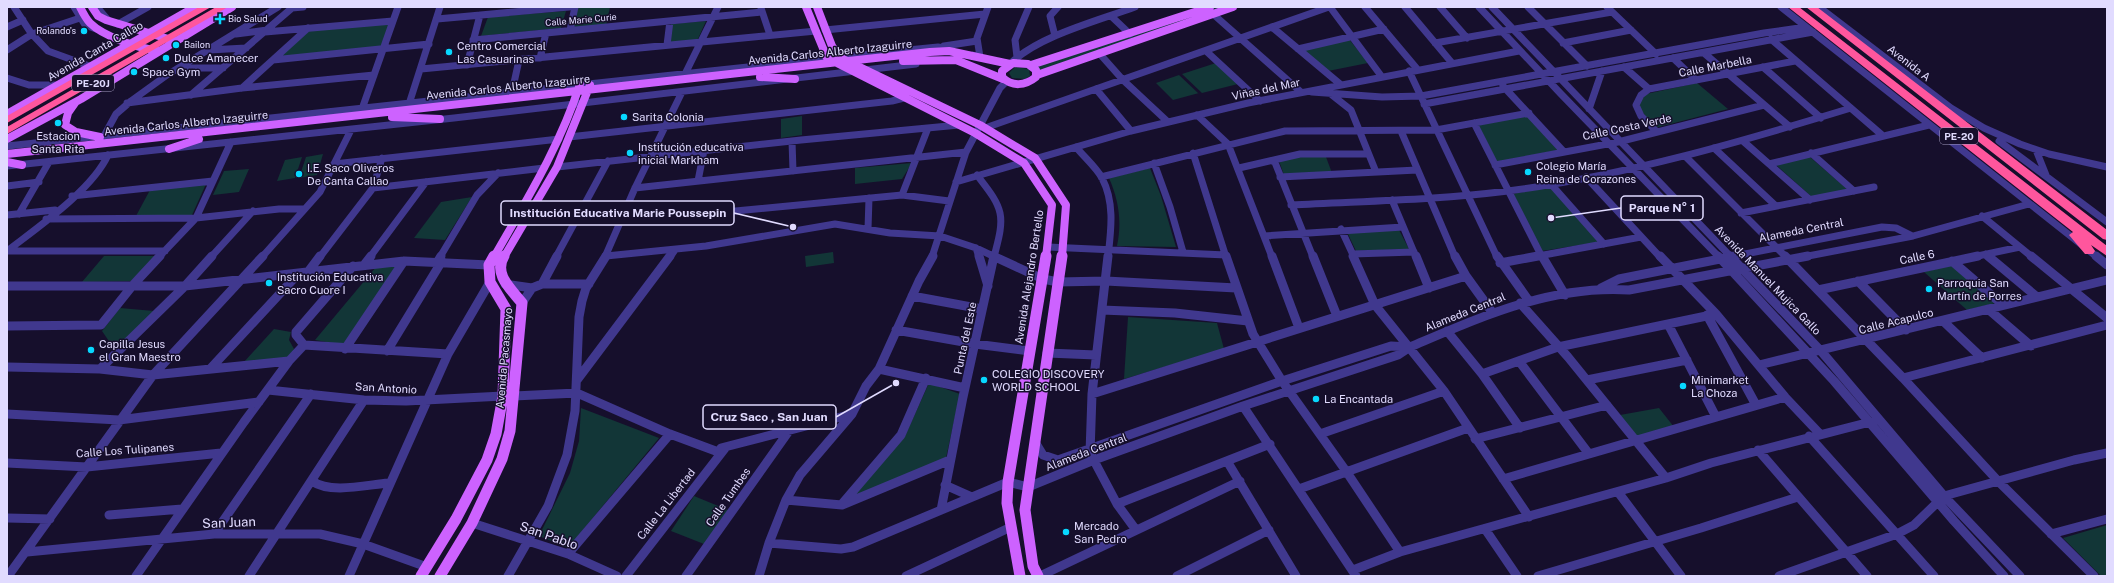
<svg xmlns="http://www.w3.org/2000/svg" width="2114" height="583" viewBox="0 0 2114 583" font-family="'Public Sans',sans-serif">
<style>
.green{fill:#123637}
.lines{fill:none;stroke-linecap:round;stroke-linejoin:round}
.minor-far1{stroke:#40388e;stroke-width:7}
.minor{stroke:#40388e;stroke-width:9}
.major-far1{stroke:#cd62ff;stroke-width:8}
.major{stroke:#cd62ff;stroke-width:11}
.highway{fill:#ff569d;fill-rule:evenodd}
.poi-dot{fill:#07d8ff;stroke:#160f2c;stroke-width:1.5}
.labels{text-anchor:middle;stroke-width:3;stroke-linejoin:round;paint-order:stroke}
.far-poi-label{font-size:9px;fill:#e1dbff;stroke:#160f2c;text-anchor:start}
.far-street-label{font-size:9px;fill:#e1dbff;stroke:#160f2c}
.shield{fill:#160f2c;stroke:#a49ec0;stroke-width:1}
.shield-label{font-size:10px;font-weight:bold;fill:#e1dbff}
.poi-label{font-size:11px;fill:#e1dbff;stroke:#160f2c;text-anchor:start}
.street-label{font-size:11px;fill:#e1dbff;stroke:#160f2c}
.near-street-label{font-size:13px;fill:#e1dbff;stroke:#160f2c}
.leader{fill:none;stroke:#e1dbff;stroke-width:1.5}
.callout-dot{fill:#e1dbff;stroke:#160f2c;stroke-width:1.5}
.callout{fill:#160f2c;stroke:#e1dbff;stroke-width:1.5}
.callout-label{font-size:12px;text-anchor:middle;font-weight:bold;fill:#e1dbff}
</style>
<rect width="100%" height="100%" fill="#160f2c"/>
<!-- green -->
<path class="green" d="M576,7H610L606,26L573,29Z
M1216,7H1227L1040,71L1036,66Z
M566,11L561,28L481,36L488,17Z
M706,21L697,41L668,43L671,24Z
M390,23L381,48L279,58L309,31Z
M1349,39L1368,63L1328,71L1303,50Z
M1216,63L1238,84L1202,93L1182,74Z
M1015,67L1029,69L1030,76L1025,79L1012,78L1009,73Z
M1179,75L1198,93H1199L1173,100L1156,83Z
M1697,83L1728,109L1655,128L1640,109L1639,102L1646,94Z
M802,116V135L781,138V119Z
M1527,116L1558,150L1497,162L1478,125Z
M323,154L317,175L299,178L306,157Z
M302,157L295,178L277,181L285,160Z
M1295,157H1326L1332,173L1284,175L1279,161Z
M1810,157L1847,189L1813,198L1776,165Z
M912,163L902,179L855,184V168Z
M1150,168L1161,196L1176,247L1117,246C1122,222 1119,201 1109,178Z
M249,169L239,192L213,195L224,171Z
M206,184L192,215L136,216L150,190Z
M1551,187L1599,242L1542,251L1512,194Z
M472,197L445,240L414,238L441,202Z
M1399,230L1409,249L1356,251L1347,232Z
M833,252L834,263L806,267L805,256Z
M104,256H157L131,281L82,282Z
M398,265L344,345L315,340L376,267Z
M1953,265L1996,303L1967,310L1924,272Z
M120,308L154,311L115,350L102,331Z
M1128,317L1217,323L1224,349L1124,379Z
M274,329L291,332L289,340L294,349L288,358L244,362Z
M929,383L960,394L946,458L842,505L905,436Z
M581,408L659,438L568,548L539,536L570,473L579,441Z
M1659,408L1674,427L1637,438L1620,415Z
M694,496L728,510L704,544L671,531Z
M2107,525V576H2101L2063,538Z"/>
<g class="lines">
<!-- minor-far1 -->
<path class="minor-far1" d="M14,7L31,33L48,51L92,67
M74,7L85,25L96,29
M97,7L108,20
M1330,7L1382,77
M1365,7L1418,70
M1405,7L1452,63
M1440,7L1467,38
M1479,7L1561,94L1719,257
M1492,7L1731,257
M1528,7L1587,66
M1607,7L1656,54
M1781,7L2097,257
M1819,7L1951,108L1984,128L2020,144L2049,154L2107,167
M761,8L770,35
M1213,14L1301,92
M1111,16L1130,34
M437,19L569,7
M118,24L148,7
M7,27L23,20
M1272,27L1340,84
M570,30L575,7
M825,30L985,14
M265,32L393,21
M236,34L267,30
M1055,36L1050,16L1058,7
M1771,39L1882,135
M473,40L762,12
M1435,43L1612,12
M1563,43L1631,30
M667,45L670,21
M944,46L977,41
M1298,49L1384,29
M7,50L32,34L80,18
M209,50L246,48
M1206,51L1260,101
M1099,53L1123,80L1168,122
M1704,53L1790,127
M973,55L980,57L977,38L988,7
M1017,57L1015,40L1029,7
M540,58L546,33
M1673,58L1696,80
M273,60L429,44
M1010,64C1038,36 1097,21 1135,7
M467,65L480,15
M1624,67L1649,89
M1763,67L1821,118
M180,68H223
M421,69L816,31
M1409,71L1497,257
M685,74L718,7
M7,78L29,85H59
M1503,86L1564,152
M242,88L308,28
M1096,89L1131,131
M512,92L519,60
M1312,92L1382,97L1421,96L1764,33L1806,27
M191,95L292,8L303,7
M1332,95L1351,110L1376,172
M127,103L242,88L374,75
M409,104L440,7
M1424,104L1813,32
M362,109L398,7
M1589,109L1602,71
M1197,115L1228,144L1272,257
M1474,123L1542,257
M985,128L1329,7
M1401,131L1455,257
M1657,132L1641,116L1636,105L1641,95L1649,89L1795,61
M104,136L116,114L131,101L167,75L278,7
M569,137L892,101L904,98
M792,141L793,171
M1743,141L1810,200
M1999,141L2107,222
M7,146L888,52L938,47L950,49
M1076,147C1084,157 1096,167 1102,178C1115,203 1111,230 1108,257
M1714,148L1776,206
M2036,150L2046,175
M1193,153L1226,257
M1811,153L1854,191
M1685,156L1786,257
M1274,160L1313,257
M1154,163L1170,207L1183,252
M334,164L559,139
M1769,164L1929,125
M1495,165L1618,142L1764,105
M7,166L454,118L916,64
M557,167L801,140L959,125
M1239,168L1300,154H1368
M977,175C985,186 997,199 1000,213C1003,227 997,244 994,257
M1101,177L1285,131L1436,130L1529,113
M1280,177L1417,170
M1586,177L1660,257
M698,181L704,150
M956,182L1131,131L1248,103L1519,51
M1550,183L1604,244
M7,186L39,182
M373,188L544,168
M635,188L966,152
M902,195L928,128
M72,196L213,181
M1392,200L1416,257
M1291,205C1363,201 1436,200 1508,191C1623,176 1740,142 1851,108
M1741,213L1874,187
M19,214L49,162
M7,215L55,210
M1982,216L2032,257
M46,219L196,218L279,209H304
M576,221L620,222L902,195L949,201
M868,229L869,198
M1341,229L1354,257
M1264,236L1403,227
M1048,247L1226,255
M976,248L979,257
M7,251H165
M7,251C38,227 92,190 108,155
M1353,254L1414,252
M1986,254L1990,257
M606,256L706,246L835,224L890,233L940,236L976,248L995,257
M159,257L196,218L231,142
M211,257L253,211
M262,257L320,192L351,130
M320,257L373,188L382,158
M370,257L426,182
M440,257L477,195L498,173
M556,257L608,161
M605,257L635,188L682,92
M670,257L675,250
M932,257L966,152L1000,88L1007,81
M1533,257L1641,237
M1730,257L1882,227L1896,228L1912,236
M1803,257L1913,236L2029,204
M1973,257L2020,247"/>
<!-- minor -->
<path class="minor" d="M979,256L988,286
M993,256L1043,279L1058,282L1106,281L1236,288
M1108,256L1092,394L1090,453L1117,504L1136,530
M1226,256L1253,334L1282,381L1346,471L1400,552
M1272,256L1299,328
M1313,256L1337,316
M1353,256L1375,305L1444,391L1529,517
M1416,256L1429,288
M1455,256L1466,276L1492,312
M1497,256L1529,301
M1542,256L1565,295
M1660,256L1716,314L1785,397L1820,434
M1718,256L1834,381L1954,521L2004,576
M1730,256L1821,351L1944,496L2020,576
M1785,256L1903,378L1998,481L2094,576
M1988,256L2037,297
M2031,256L2107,318
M2096,256L2107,265
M438,261L441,256
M1952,261L2003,305
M1500,263L1538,256
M364,265L371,256
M353,266L296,332V335L304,345L448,354
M308,272L320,256
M1858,281L1906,330
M505,284L532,288
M542,284L557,256
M7,286H185L404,261L489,265
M1601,288L1619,279L1735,256
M1818,290L1978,256
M912,296L982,309
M522,303L532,288L542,284H589
M1520,303L1568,357L1666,478
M1988,309L2031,346
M1102,310L1175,313L1248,321
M1707,315L1756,405
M1943,321L1982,358
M1668,324L1716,417
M7,326L101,325L133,285L160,256
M896,330L975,344L1030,351
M1447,331L1482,374L1520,428
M345,349L404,261
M387,351L442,261
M1047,353L1096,355
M1519,361L1589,454
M1759,365L2107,280
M7,367L100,369L153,375L289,361
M100,369L185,286L212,256
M210,369L299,273
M879,369L965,388
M1482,374L1558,347L1716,314
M1903,378L2107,325
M577,380L670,256
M1587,380L1687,360
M268,390L364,400L406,401L503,396
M1092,394L1466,276
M514,396L577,393L670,434L721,453
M1243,406L1356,576
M7,414L119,420L259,402
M1320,434L1444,391
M1809,436L1934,576
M1475,439L1607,405
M1035,442L1043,455L1058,460L1282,381L1391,346L1410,347
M721,448L852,414
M1758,450L1867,576
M1227,461L1296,576
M7,463L87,467L221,453
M1503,479L1785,397
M312,481C330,494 366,485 388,483
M945,485L972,497
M1299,489L1468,428
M1618,492L1681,576
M786,500L842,505L950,460
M842,504L901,435L926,378
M1117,504L1270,444
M941,510L963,397L994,256
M109,515L182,509
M7,518L50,519
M472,523L568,554L617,576
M1485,529L1517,576
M214,534L311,394
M2051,534L2107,519
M769,543L841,549L853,547L1008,482L1028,487L1094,460L1243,406L1398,355L1410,347C1481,317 1550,285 1629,290L1808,256
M27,552L214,534H320L363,544L427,567
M568,554L670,434
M1353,570L1400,552L1666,478L1711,463L1874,421
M8,576L153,375L263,256
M136,576L244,422L289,361L304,345
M249,576L364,400
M349,576L448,354L490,282
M508,576L548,506L567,455L575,411L579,317L582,301L586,288L606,256
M626,576L726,447
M686,576L789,431
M759,576L769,543L786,500L800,475L852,414L866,386L879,369L919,281L933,256
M906,576L1011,527
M1040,576L1240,481
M1177,576L1269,530
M1538,576L1701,528L1798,497
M1779,576L1897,534L1914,525L1944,496L2074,460L2107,453"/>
<!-- major-far1 -->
<path class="major-far1" d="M80,7C83,13 86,19 90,23C103,36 139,49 157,50
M92,7L98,16L106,20L175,41
M806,7L827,58L975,133L1024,163L1052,205L1046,257
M817,7L832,46L839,57L980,125L1035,158L1066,205L1062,257
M903,61L956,60L1003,79
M1013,63L1028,64L1036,70V77C1025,86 1012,87 1002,77V71Z
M1031,65L1210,7
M1037,75L1233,7
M760,77L795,79
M75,103L68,113L65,125L76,132L100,137
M7,114L195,7
M392,117L440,119
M7,139L81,99L232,7
M169,149L199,139
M7,154L930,52L949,51L1010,64
M7,162L22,165
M494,257C526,201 560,146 580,84
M504,257L557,167L590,85"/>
<!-- major -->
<path class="major" d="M421,576L456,519L487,460L496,434L503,396L506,309L490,282L489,265L494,256
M440,576L472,523L502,459L510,431L522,303C511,289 493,274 504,256
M1020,576L1007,503L1008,482L1046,256
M1038,576L1033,566L1025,510L1062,256"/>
<!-- highway -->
<path class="highway" d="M199,7H211L7,123V116Z
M216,7H228L7,134V127Z
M1788,7H1799L2107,246V256L2091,245L2095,251L2093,254H2085L2069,235L2073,232Z
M1806,7H1817L2107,230V240L2103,239Z"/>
</g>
<!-- markers -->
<g class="poi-dot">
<path d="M218 13h4v4h4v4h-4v4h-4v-4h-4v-4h4z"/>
<circle cx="84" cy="31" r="4"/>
<circle cx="176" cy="45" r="4"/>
<circle cx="449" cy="52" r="4"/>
<circle cx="166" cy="58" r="4"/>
<circle cx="134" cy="72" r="4"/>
<circle cx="624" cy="117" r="4"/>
<circle cx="58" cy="123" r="4"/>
<circle cx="630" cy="153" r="4"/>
<circle cx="1528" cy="172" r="4"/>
<circle cx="299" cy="174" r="4"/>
<circle cx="269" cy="283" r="4"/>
<circle cx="1929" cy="289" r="4"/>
<circle cx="91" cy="350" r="4"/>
<circle cx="984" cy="380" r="4"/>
<circle cx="1683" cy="386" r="4"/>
<circle cx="1316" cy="399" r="4"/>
<circle cx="1066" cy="532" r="4"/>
</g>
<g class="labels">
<!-- far-poi labels -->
<g class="far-poi-label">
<text x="228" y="22">Bio Salud</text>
<text x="76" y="34" text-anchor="end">Rolando's</text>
<text x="184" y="48">Bailon</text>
</g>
<!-- far-street labels -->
<g class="far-street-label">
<text transform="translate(581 20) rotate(-5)" y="3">Calle Marie Curie</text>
</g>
<!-- shield labels -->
<g class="shield">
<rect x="72" y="75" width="42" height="16" rx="3"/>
<rect x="1940" y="128" width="38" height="16" rx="3"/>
</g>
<g class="shield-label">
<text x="93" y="87">PE-20J</text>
<text x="1959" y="140">PE-20</text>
</g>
<!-- poi labels -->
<g class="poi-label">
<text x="457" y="50">Centro Comercial<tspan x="457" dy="13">Las Casuarinas</tspan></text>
<text x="174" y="62">Dulce Amanecer</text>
<text x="142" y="76">Space Gym</text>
<text x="632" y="121">Sarita Colonia</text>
<text x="58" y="140" text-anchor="middle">Estacion<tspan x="58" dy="13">Santa Rita</tspan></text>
<text x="638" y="151">Institución educativa<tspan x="638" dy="13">inicial Markham</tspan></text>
<text x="1536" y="170">Colegio María<tspan x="1536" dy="13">Reina de Corazones</tspan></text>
<text x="307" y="172">I.E. Saco Oliveros<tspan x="307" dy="13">De Canta Callao</tspan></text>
<text x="277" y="281">Institución Educativa<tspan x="277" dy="13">Sacro Cuore I</tspan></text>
<text x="1937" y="287">Parroquia San<tspan x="1937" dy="13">Martín de Porres</tspan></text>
<text x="99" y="348">Capilla Jesus<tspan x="99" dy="13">el Gran Maestro</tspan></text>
<text x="992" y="378">COLEGIO DISCOVERY<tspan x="992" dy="13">WORLD SCHOOL</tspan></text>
<text x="1691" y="384">Minimarket<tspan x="1691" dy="13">La Choza</tspan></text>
<text x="1324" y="403">La Encantada</text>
<text x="1074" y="530">Mercado<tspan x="1074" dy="13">San Pedro</tspan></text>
</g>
<!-- street labels -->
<g class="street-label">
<text transform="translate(95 51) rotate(-30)" y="4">Avenida Canta Callao</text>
<text transform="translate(830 52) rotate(-6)" y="4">Avenida Carlos Alberto Izaguirre</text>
<text transform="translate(1909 63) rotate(38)" y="4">Avenida A</text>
<text transform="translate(1715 66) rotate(-11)" y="4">Calle Marbella</text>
<text transform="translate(508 87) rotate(-6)" y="4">Avenida Carlos Alberto Izaguirre</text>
<text transform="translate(1266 89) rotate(-12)" y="4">Viñas del Mar</text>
<text transform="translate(186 123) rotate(-6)" y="4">Avenida Carlos Alberto Izaguirre</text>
<text transform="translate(1627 127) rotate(-12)" y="4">Calle Costa Verde</text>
<text transform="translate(1801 230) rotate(-11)" y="4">Alameda Central</text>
<text transform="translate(1917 257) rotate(-12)" y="4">Calle 6</text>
<text transform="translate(1029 277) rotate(-81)" y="4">Avenida Alejandro Bertello</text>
<text transform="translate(1768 280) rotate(46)" y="4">Avenida Manuel Mujica Gallo</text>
<text transform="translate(1465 312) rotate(-22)" y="4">Alameda Central</text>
<text transform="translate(1896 321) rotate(-14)" y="4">Calle Acapulco</text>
<text transform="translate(965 338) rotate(-78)" y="4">Punta del Este</text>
<text transform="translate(504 358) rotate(-85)" y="4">Avenida Pacasmayo</text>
<text transform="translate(386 388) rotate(3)" y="4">San Antonio</text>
<text transform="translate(125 450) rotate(-4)" y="4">Calle Los Tulipanes</text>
<text transform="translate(1086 452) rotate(-21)" y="4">Alameda Central</text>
<text transform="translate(728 497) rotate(-55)" y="4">Calle Tumbes</text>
<text transform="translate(666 504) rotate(-52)" y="4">Calle La Libertad</text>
</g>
<!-- near-street labels -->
<g class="near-street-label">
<text transform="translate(229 522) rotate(-2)" y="5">San Juan</text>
<text transform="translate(549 535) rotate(19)" y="5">San Pablo</text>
</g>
</g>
<!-- callouts -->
<path class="leader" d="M1551 218L1621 208M793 227L734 213M896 383L836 417"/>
<g class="callout-dot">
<circle cx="1551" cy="218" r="4"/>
<circle cx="793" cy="227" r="4"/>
<circle cx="896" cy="383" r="4"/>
</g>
<g class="callout">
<rect x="1621" y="196" width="82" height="24" rx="4"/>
<rect x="501" y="201" width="233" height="24" rx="4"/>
<rect x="703" y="405" width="133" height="24" rx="4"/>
</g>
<g class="callout-label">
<text x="1662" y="212">Parque N° 1</text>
<text x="618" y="217">Institución Educativa Marie Poussepin</text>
<text x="769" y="421">Cruz Saco , San Juan</text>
</g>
<!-- border -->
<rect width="2114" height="583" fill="none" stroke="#e1dbff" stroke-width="16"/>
</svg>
